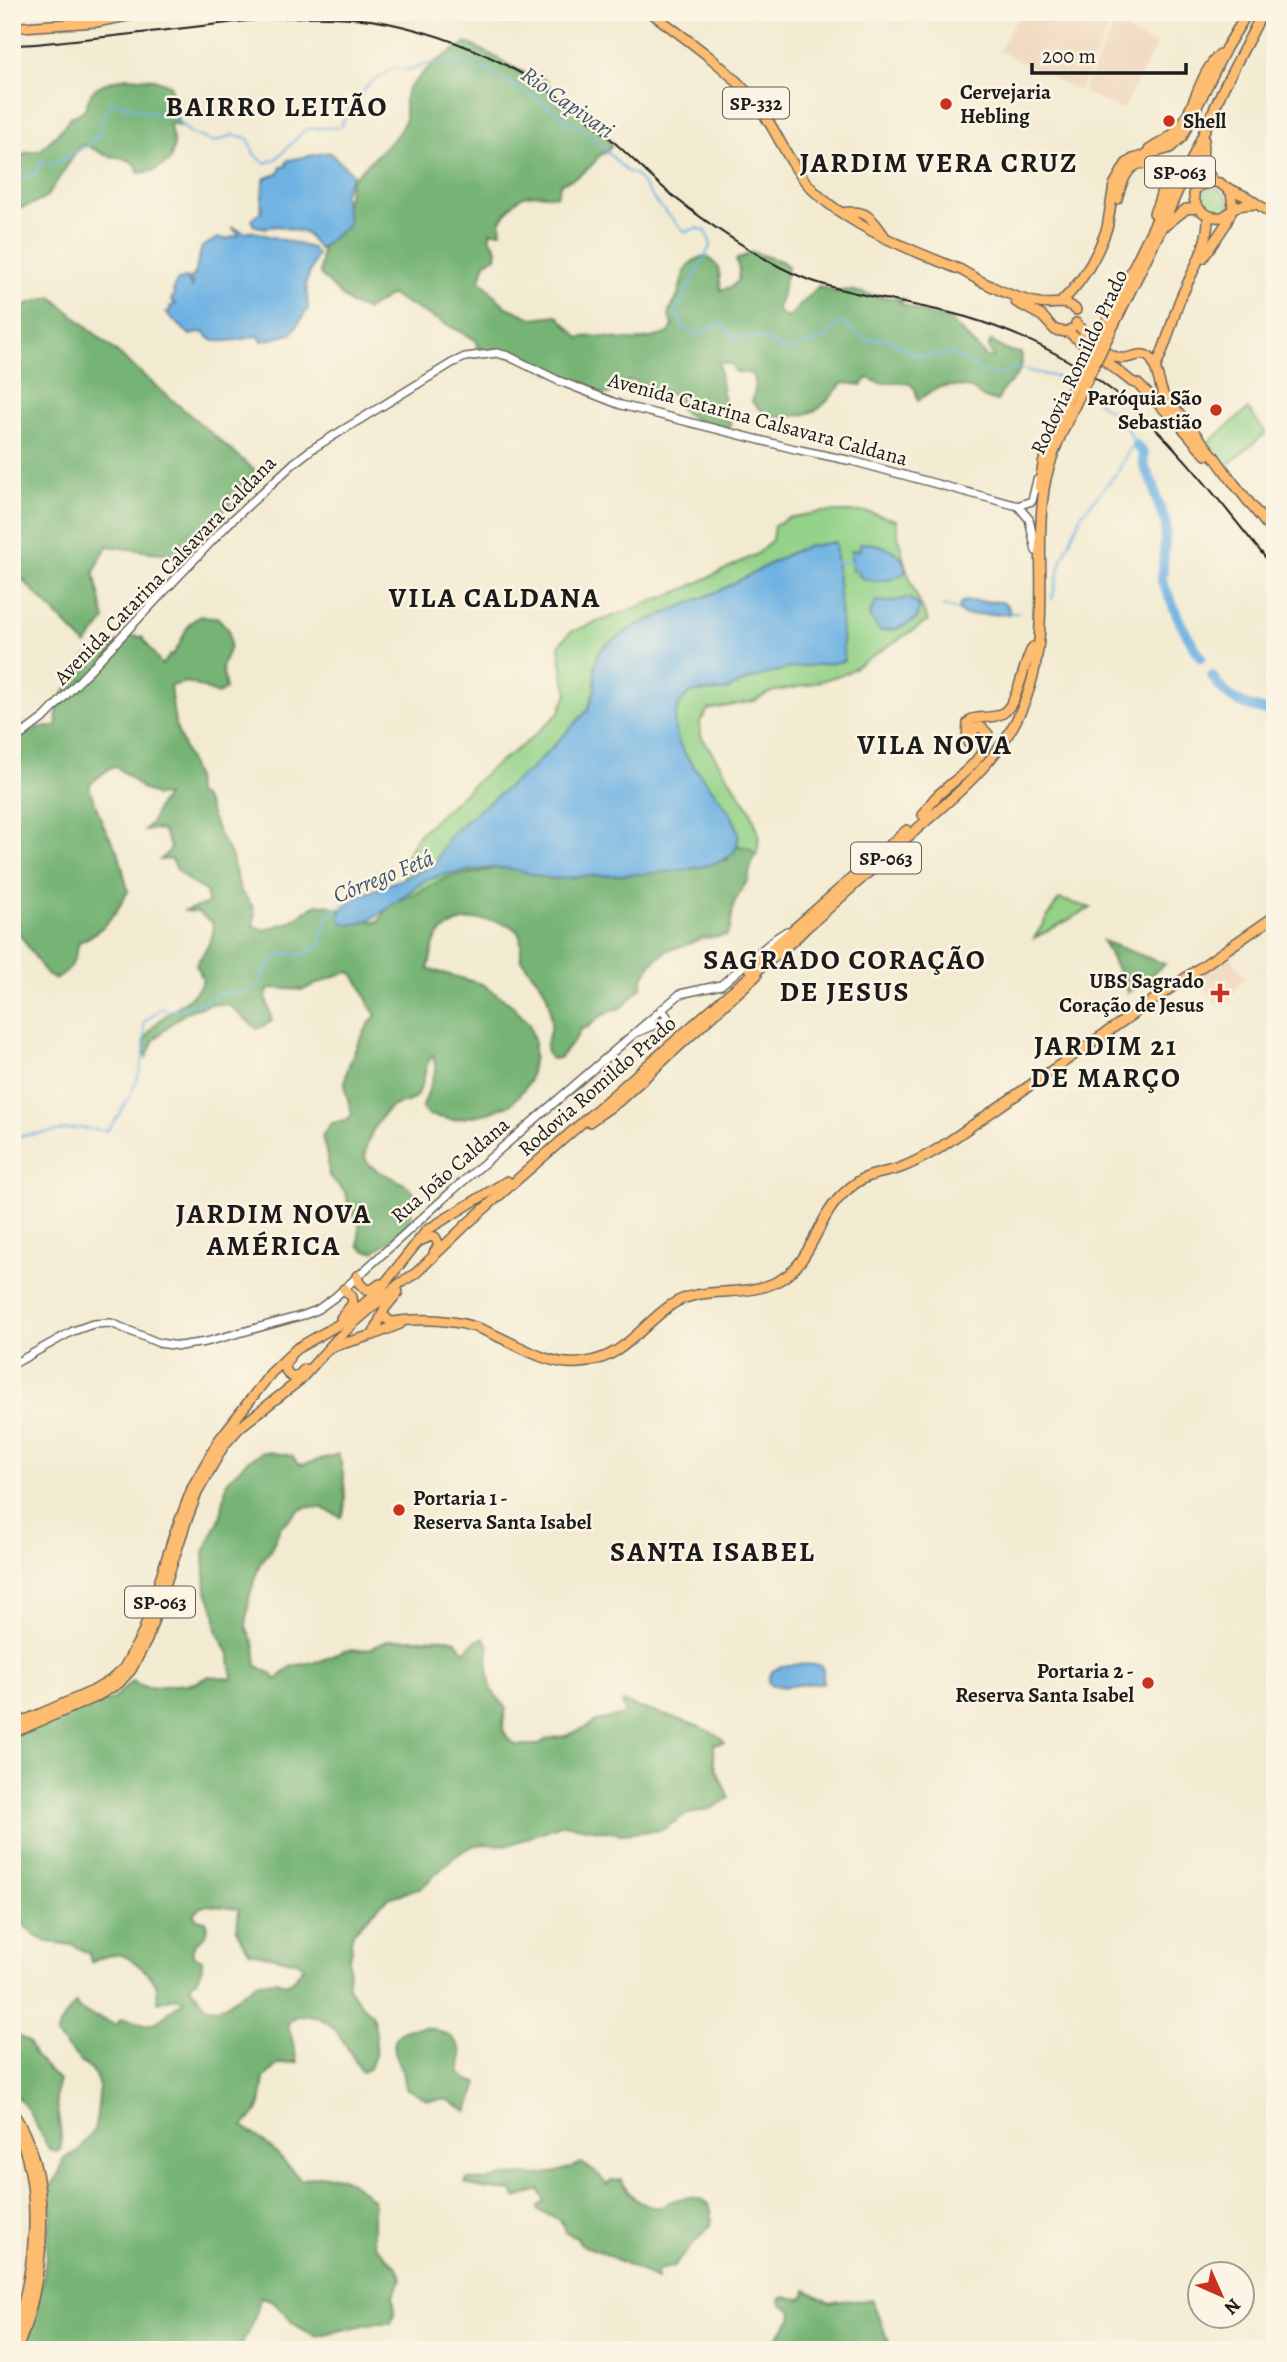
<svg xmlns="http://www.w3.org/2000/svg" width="1287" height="2362" viewBox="0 0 1287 2362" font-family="Alegreya,serif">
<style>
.built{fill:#efd6bb}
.green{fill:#93d288;stroke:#587752;stroke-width:2}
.forest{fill:#76b474;stroke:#496848;stroke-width:2;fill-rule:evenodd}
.water{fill:#6eb2e3;stroke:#456780;stroke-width:2}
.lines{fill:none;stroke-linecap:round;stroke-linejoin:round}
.stream{stroke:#6eb2e3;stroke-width:2}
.river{stroke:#6eb2e3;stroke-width:10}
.minor-casing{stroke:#67645b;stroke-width:10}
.major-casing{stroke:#67645b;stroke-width:12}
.minor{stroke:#fff;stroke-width:7}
.major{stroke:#fdbc70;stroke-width:9}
.rail{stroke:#1c1c1c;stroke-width:2}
.major-bridge-casing{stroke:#67645b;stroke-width:12;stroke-linecap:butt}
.major-bridge{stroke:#fdbc70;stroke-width:9}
.poi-dot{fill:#c8321e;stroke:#fcf5e5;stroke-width:2.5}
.labels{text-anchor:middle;stroke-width:5;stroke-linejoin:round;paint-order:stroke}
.shield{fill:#fcf5e5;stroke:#5f5d58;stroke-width:2}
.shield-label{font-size:19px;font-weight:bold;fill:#1c1c1c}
.poi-label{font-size:21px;font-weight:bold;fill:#1c1c1c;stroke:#fcf5e5;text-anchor:start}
.street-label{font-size:21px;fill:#1c1c1c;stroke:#fcf5e5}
.water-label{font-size:23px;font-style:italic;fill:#3d586c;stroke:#fcf5e5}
.district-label{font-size:28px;font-weight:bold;letter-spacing:2px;fill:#1c1c1c;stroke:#fcf5e5}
</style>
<rect width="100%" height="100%" fill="#fcf5e5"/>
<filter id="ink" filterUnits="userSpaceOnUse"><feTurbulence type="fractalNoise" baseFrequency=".0143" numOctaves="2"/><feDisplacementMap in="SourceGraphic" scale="14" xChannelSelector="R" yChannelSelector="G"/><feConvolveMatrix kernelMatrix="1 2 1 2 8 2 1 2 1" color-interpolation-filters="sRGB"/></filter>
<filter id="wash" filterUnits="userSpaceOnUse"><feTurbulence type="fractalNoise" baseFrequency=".00686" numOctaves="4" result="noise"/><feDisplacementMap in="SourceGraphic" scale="28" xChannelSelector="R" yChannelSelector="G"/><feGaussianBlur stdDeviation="1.57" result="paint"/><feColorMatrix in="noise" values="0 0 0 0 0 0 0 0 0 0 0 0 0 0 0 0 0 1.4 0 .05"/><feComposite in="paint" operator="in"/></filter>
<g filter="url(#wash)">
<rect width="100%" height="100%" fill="#f3ebd1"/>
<!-- built -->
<path class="built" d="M1019,12H1089L1111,23L1079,91L999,51Z
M1114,25L1156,45L1123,110L1082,92Z
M1221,958H1231L1245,977L1241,980L1227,1005L1217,1007L1195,977Z"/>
<!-- green -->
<path class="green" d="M1207,186L1218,189L1227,196L1229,207L1224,213H1210L1198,205V193Z
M1248,409L1266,433L1225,467L1208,443Z
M821,512H868L896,520C900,556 912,589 928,621L846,673L808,685L771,692L754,701L708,710L700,722L701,736L751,811L759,834L757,854L737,875L413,901L401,867L417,836L489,770L528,741L559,713L568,692L563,676L559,645L570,632L685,589L757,554L772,540L774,526L788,518Z
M1059,899L1091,908L1034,938Z"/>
<!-- forest -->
<path class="forest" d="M466,43C485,50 502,61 520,71C529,75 538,74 545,80C550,85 555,96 556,104L572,106L598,125L605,131L612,145L607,152C597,155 598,159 591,166C583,174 571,180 561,183L557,196C523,192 520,192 500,222L501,232H490V238L497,249L496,257L485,262L480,280L505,306L532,318L557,315L579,338C598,333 616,341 636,340C647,339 659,337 669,333L673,326C663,307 673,311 678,295C684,276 681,263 705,256C723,266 718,272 721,290L731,287L738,281L739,270L736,260L752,252L781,261L788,266L781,298L777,308L781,315L788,318L819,286L836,292L849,290L881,297L904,299L899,302L920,312L938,316L952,322L987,357H994L988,348L991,341L1006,350L1021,353C1025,367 1016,378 1006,386C1002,390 1000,397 997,401C986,401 980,395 972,389C967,386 943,385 937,388C931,390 923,397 918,401L915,389L909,383H879L868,378L862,385L843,383C835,390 829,402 819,408C807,417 784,417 769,417L752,402C754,395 760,376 748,373C744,372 740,373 735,372L732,365L722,362L719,364L724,404L730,419V427C710,435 698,420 680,410L678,397L634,381H627L609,394H603L580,382L551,373L525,358L493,354L477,347L476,340L391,295L367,310L350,304L320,274L322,248L318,241L345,210L351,180L396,136L405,121V96L408,89L432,64Z
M127,77L154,79L170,85L179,126L172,123L170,125L174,146L170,161L153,171L138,173L137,166L129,160L105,155L86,145H81L47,196L40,201L12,211V174L18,160L25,153L41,150L68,122L70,117C94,110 83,99 95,89C103,82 117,80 127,77Z
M52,297L259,474L181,556L107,546L94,572L105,620L86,645L12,569V308Z
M201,616L209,618L217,617L229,630L230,647L222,667L226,689L218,694L188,682L170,686L175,724L195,776L196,793L203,798L207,804L219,835L231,855L240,890L253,907L255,916L253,925L263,930L290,922L317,904C343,905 357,921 378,922C393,897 400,901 422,891C431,887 439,880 447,878C465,872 485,875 500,864H691L728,860L732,848L739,846L752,849L754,854L748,879L734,903L730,929L726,936L702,938L684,946L668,950L652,963L643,978L642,986L624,1006L601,1016L588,1027L581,1029L575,1040L559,1058L551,1059C541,1047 550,1038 551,1025C551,1018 550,1010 549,1003C546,985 534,977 524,963C518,955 523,946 520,937C514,918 472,917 457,923C430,935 435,944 428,969L482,984L513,1006L529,1024L534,1040V1056L529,1082L524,1089L513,1102L506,1106L488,1113L453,1120L428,1115L422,1109L436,1069L433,1055C422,1067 426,1083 417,1095C409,1104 403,1102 393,1106C381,1112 359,1149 367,1162C376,1175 403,1177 416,1195L411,1211L412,1220L387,1243L373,1252L366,1251L359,1246V1222L349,1209L346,1193L329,1176L328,1160L322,1136L331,1123L346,1121L352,1115C351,1105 346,1097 345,1087C344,1067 363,1031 376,1015C363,999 365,986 351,972L340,974L303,990L274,988L268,990L266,997L272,1021L257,1029L229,1005L211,1004L191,1010L174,1021L154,1040L146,1058C134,1018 195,1008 203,979L196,965C203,953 217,936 213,923L197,912L183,911L208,904L206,891C192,885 176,873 172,859L160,860L171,849L164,832L156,829L144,830L152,822L158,806L167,795L156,796L143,789L116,766L110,768L90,784V790L104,827L119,854L128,891C117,913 103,932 79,942C75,958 72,973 55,979L47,975L12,923V820L14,817L12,812V716L25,728L36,731L37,727H57C53,690 77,685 87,656L98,655L129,636L142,637L162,665L170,655L171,656C185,644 181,624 201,616Z
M1103,941L1165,964L1128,992Z
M262,1452H269L292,1456L297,1463L302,1465L338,1454C343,1466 349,1509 341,1517L322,1508L307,1507L299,1510L281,1526L270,1551L259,1565L249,1598L246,1627L255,1646L257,1666L272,1674L276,1680L292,1666L320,1661L344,1651L369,1649L390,1640L448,1638L456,1641L465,1652L475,1641L484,1638L489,1644L487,1660L491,1690L506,1707C503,1727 498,1731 516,1745H538L547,1739L565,1736L590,1725L596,1721L623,1715L625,1712L622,1704L623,1702C647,1712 714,1725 725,1743L714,1744V1763L729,1798L712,1808L685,1815L662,1830L622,1834L563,1824L509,1845L482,1844L473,1846L456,1855L421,1888L388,1898L353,1932L351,1941L352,1951L349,1958L348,1987L353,1995L372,2015L376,2033L375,2055L370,2068L362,2072C347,2051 337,2016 306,2015C297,2015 292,2018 287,2025L291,2034L297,2062L278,2064L264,2078L260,2105L257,2112L243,2126L271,2148L301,2180C333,2169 351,2178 373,2201V2238L375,2246L396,2266L402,2278L393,2296C395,2307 396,2313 391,2323H373L316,2336L300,2328L271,2300L260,2297C255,2317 251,2335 236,2350H25L43,2280L52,2207C43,2185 52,2192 58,2175C61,2170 61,2164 64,2158L80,2150C83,2142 88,2138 93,2131C96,2128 100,2092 99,2087C99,2086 96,2078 96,2076L56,2036C59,2024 68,2012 76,2003L79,2010L116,2025L121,2019C130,2019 137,2023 145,2024C160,2026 173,2006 185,2000C171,1994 170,2000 158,2002C157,1997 158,1990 156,1985C155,1979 150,1976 146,1972C126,1952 116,1950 91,1962L89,1954L73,1945L48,1942L38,1937L14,1917L12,1734L81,1705L99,1704L113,1699L132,1681L145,1687H154L195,1683L209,1676L232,1679L230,1656L217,1631L215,1612L206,1589L204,1552L221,1516L227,1481L247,1461ZM207,1905L239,1909L237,1930L249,1952L298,1962L303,1968L292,1981L285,1984L277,1981L258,1982L226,2005L217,2008L207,2007L190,1987V1984C200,1980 203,1970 202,1960L193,1955C191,1933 210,1947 206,1921L197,1919L194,1915L199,1908Z
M424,2027C438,2029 462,2038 461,2056C461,2062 460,2067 460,2073L468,2080L478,2083L468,2111L448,2100H427L406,2088C405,2083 404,2077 403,2071C401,2066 397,2062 396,2056C389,2033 405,2028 424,2027Z
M12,2032L28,2042L35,2056L59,2081C50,2103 65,2127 60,2150L57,2152L49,2149L27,2108L12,2091Z
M582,2163L599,2175L607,2185L611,2181L621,2180C626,2192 644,2210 660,2207C664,2207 666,2203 670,2202C689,2194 717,2195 711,2224L673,2267L657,2270V2279L599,2251L580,2245L577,2237L566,2233C561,2213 552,2220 538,2210V2207L545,2201L540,2190L516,2198L511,2190C503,2191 472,2188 465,2183L467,2179L485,2181L504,2176L535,2175L558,2172Z
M806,2290L831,2303C845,2298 856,2303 872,2300L892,2350H766L793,2318L791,2310L781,2304L780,2299L785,2297L801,2299L805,2296Z"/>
<!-- water -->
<path class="water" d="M329,152L353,174L343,194L349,224L319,249L306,233L278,226L263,228L253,225L252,219L261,212L263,183L265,178L278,174L281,167L287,166L286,163L289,160Z
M232,227L246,233L251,231L312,248L317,255L306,282L308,309L291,334L262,341L258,335C250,338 220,344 212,340C209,339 206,334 204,332L190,335L166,313L170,311V306L176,305L171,300L174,295L173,289L178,280L187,278L192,288L193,286L190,278L194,276L202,247L218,238L227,239L239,235Z
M835,542L844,661C825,665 805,665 786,669C773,673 758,676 745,681C739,684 733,688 726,690C711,694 692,686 682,701C645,753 759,807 735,850C722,875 615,875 587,876C577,876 565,879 555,879C538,878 521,869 503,868C485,868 441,873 425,881C399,896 380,923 348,925L340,920V912L359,896L429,868L435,863L449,837L465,821L531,769L588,710L595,689V665L598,653L606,645L635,626L723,589L790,553L805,547Z
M864,543C883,544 905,551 906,572C895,581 871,584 859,576V571H852L851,551L860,550V544Z
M909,598L920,606L916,620L896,629L880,631L869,616L876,601L888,602Z
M968,601L1002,602L1008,606L1010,614L964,615L959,611V607L962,602Z
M820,1665L823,1669V1683C806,1682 788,1689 772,1686L768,1682C769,1660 804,1665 820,1665Z"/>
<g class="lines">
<!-- stream -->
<path class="stream" d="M12,191L23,177L35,175L43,160L52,165L89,145L98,136L110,101L155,114H170L190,133L214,142L233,135L248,138L254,154L265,163L276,159L306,129L340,127L350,109L369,84L393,68L410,70L426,64L454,61L486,70L539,100L597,141L626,171L636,175L655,201L685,232L697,228L706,231L711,245L676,311L683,328L695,335L722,323L734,338L757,336L787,351L824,339L841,322L868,340L885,338L918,356L954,354L985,373L1003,376L1013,367L1073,381
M835,563L851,561
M1052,599L1062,560L1081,515L1119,470L1128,451L1136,445L1121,418L1099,403L1087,388
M943,606L958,610
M1009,613H1019
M12,1137L80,1128L107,1131C125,1108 141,1080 144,1050C145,1041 144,1031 144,1022L161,1009L172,1010L203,1003L218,993L250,992L260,983L267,966L286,952L299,956L321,945C324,921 326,912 350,902"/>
<!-- river -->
<path class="river" d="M1136,445L1143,453L1144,466L1154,486L1156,498L1166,523L1162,581L1181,624L1201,658
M1212,676C1229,702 1246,707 1275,713"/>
</g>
</g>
<g filter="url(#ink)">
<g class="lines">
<!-- minor casing -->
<g class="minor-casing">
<path id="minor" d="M1017,506L1032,501L1037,480
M12,742L46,716L227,525L294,463L312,449L452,363L465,357L497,353L508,356L557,380L621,405L795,449L852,461L1018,506L1029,519L1036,551
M638,1032L666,1020L667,1016L661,1009
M12,1365L73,1331L93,1324L111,1323L159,1343L179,1346L206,1342L304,1315L317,1310L335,1297L452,1191L680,994L721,985L776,938L787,931"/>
</g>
<!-- major casing -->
<g class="major-casing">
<path id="major" d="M650,12C686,39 728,67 756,103C778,131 789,167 815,192C853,228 913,251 961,270C982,283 1015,299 1039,303C1053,306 1065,298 1076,310
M12,25L22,27L96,22L148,12
M1204,140C1200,157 1204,167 1213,181
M1149,150C1159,143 1172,138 1180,127C1196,105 1199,74 1220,54
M1228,188L1247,197L1275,216
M1117,199C1121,184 1131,153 1152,167C1157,170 1161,175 1162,180C1164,191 1158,204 1154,213
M1233,208L1231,192L1220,183L1208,181L1195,189C1190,205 1205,219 1221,217C1229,216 1229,211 1234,208C1240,204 1250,205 1257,204
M842,213C866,209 871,217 885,237
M1166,225L1186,209L1199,208
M1107,228L1114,185L1126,164L1133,159L1170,148L1182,137L1226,48L1248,12
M1203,258L1226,224L1231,212
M1016,302L1042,316L1055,330L1066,332L1071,329
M1060,303C1083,282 1098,255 1108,225
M1076,323C1084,333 1107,357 1120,358C1131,360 1142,349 1151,359C1157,366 1159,386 1164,396L1214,456L1232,481L1275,535
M1067,331L1132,382L1138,384L1181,426L1206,455
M1102,331L1177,178
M1108,337L1160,231L1223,89L1263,12
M1155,368C1166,347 1171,324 1179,302C1191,273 1209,247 1208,215
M1039,487L1045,454L1067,400
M967,738L968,723L972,719C981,717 991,718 999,715C1019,708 1022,664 1033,647
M923,815C927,809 931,802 936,797C954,779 986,762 988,734L981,727L975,728L968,743
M749,968L907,830
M589,1122L619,1101L757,975
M420,1241L431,1236L435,1237L439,1245L434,1253
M357,1276L359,1283L366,1290L373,1289L380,1284
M382,1315L391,1322C398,1322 404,1320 412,1320C431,1319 456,1321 475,1327C507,1337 545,1367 579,1363C624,1359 638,1328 671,1305C703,1284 745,1299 778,1281C813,1263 816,1218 844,1193C866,1172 875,1176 900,1168C914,1163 926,1156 938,1149L1275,916
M341,1318L353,1303L352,1297L344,1289
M373,1335L400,1324
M331,1347L373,1335L385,1308L398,1292
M289,1358L284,1366L288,1374L293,1377L299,1375L305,1369
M12,1726L93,1691L110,1681L124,1668L143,1633L173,1538L193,1486L219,1440L271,1373L296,1349L341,1323L378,1292L427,1230L507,1181
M12,1733L94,1698L119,1683L131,1670L147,1640L186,1522L197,1493L224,1445L240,1427L300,1380L337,1339L355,1322L399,1284L416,1273L468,1223L733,990C758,969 784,951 806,928C841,898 875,866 909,836C973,780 1027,739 1038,649C1045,596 1036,542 1044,489C1049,459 1062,432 1075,405
M12,2111C56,2176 45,2279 17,2350
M12,2340C35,2274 45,2194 17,2129"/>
</g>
<!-- minor -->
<use href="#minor" class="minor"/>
<!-- major -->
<use href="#major" class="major"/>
<!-- rail -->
<path class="rail" d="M12,45C36,45 60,41 84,39C135,34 185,28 236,22C287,17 337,13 388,23C459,38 526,70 583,115C609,136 633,160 658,183C687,209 719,231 752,251C768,261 786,271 804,278C855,297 912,302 966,317C1023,334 1079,362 1125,401C1182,448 1227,512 1275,569"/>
<!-- major-bridge casing -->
<g class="major-bridge-casing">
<path id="major-bridge" d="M1067,400L1102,331
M1075,405L1108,337"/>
</g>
<!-- major-bridge -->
<use href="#major-bridge" class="major-bridge"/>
</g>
</g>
<!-- markers -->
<g class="poi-dot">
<circle cx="946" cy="104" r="7"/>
<circle cx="1169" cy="121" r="7"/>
<circle cx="1216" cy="410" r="7"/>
<path d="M1216.5 982.5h7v7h7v7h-7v7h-7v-7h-7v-7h7z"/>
<circle cx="399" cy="1510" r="7"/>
<circle cx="1148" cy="1683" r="7"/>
</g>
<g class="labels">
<!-- shield labels -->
<g class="shield">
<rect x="723" y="87.5" width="66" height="31" rx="5"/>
<rect x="1145" y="156.5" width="70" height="31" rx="5"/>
<rect x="851" y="842.5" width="70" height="31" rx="5"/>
<rect x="125" y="1586.5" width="70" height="31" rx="5"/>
</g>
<g class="shield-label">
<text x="756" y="110">SP-332</text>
<text x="1180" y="179">SP-063</text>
<text x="886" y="865">SP-063</text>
<text x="160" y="1609">SP-063</text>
</g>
<!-- poi labels -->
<g class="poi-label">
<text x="960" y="99">Cervejaria<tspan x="960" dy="24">Hebling</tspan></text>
<text x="1183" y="128">Shell</text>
<text x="1202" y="405" text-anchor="end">Paróquia São<tspan x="1202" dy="24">Sebastião</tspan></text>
<text x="1204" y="988" text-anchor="end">UBS Sagrado<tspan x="1204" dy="24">Coração de Jesus</tspan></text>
<text x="413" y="1505">Portaria 1 -<tspan x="413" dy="24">Reserva Santa Isabel</tspan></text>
<text x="1134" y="1678" text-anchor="end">Portaria 2 -<tspan x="1134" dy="24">Reserva Santa Isabel</tspan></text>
</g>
<!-- street labels -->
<g class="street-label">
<text transform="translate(1079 362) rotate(-65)" y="7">Rodovia Romildo Prado</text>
<text transform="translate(758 419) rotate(15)" y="7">Avenida Catarina Calsavara Caldana</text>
<text transform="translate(165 570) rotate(-46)" y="7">Avenida Catarina Calsavara Caldana</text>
<text transform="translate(597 1086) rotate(-41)" y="7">Rodovia Romildo Prado</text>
<text transform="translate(450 1170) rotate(-41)" y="7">Rua João Caldana</text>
</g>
<!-- water labels -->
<g class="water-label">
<text transform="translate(568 102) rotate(35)" y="8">Rio Capivari</text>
<text transform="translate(383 876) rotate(-22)" y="8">Córrego Fetá</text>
</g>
<!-- district labels -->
<g class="district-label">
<text x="277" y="116">BAIRRO LEITÃO</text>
<text x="939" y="172">JARDIM VERA CRUZ</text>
<text x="495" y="607">VILA CALDANA</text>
<text x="935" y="754">VILA NOVA</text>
<text x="845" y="969">SAGRADO CORAÇÃO<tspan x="845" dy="32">DE JESUS</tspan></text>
<text x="1106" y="1055">JARDIM 21<tspan x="1106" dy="32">DE MARÇO</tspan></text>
<text x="274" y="1223">JARDIM NOVA<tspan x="274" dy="32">AMÉRICA</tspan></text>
<text x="713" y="1561">SANTA ISABEL</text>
</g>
</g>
<!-- margin -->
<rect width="1287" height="2362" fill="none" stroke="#fcf5e5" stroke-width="42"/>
<!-- north arrow -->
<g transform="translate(1221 2295) rotate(135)"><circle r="33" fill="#fcf5e5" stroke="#a29e95" stroke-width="2"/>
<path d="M0-5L12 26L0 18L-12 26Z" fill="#c8321e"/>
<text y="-10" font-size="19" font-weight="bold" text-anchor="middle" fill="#1c1c1c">N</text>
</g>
<!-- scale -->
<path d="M1032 63v10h154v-10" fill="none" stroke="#1c1c1c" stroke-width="3.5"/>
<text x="1042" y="63" font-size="21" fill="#1c1c1c" stroke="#fcf5e5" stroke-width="5" paint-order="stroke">200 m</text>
</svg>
